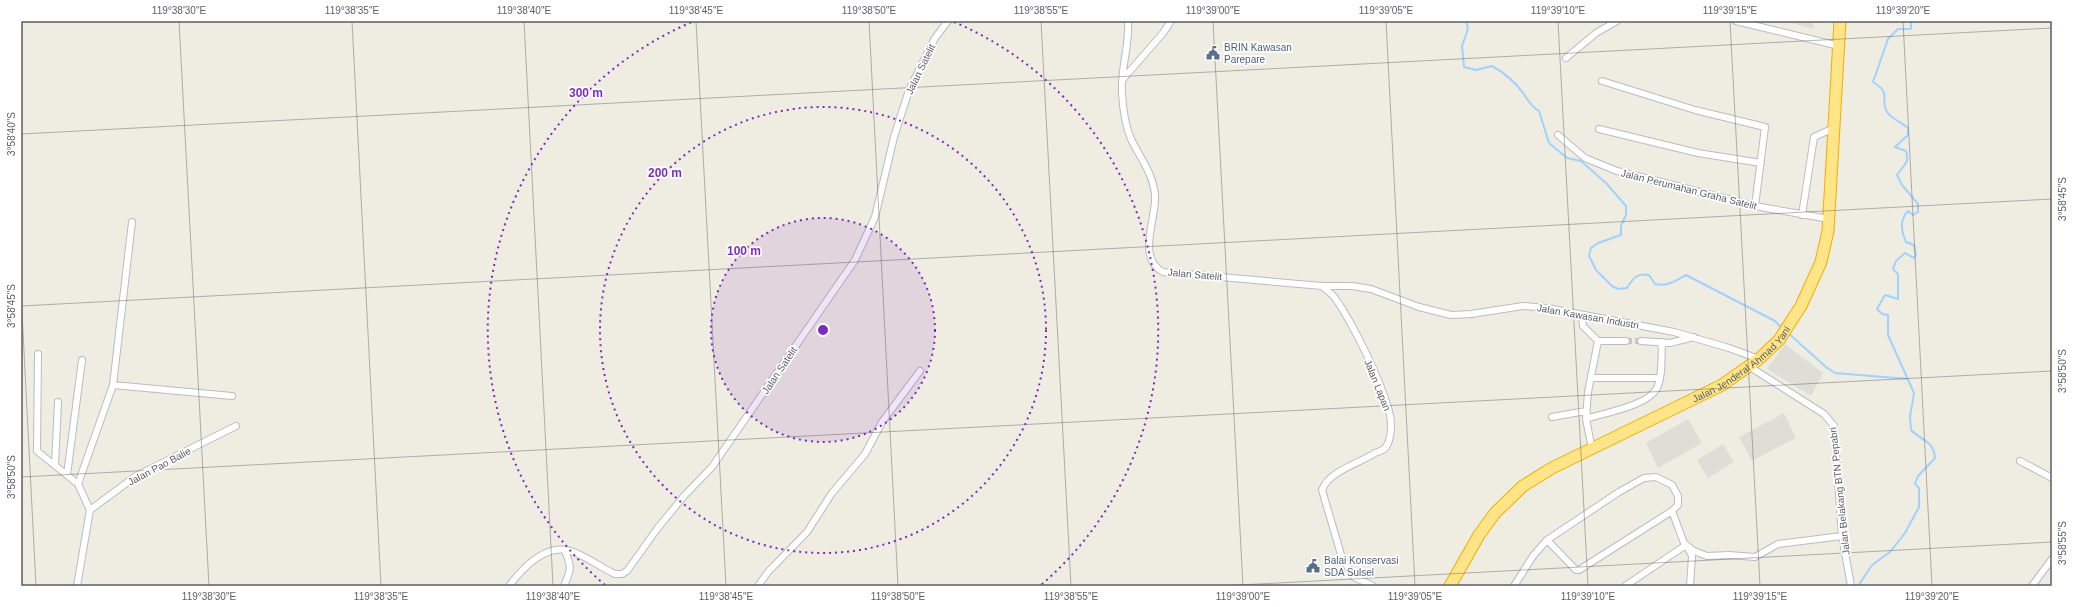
<svg xmlns="http://www.w3.org/2000/svg" width="2073" height="607" viewBox="0 0 2073 607" font-family="Helvetica,sans-serif">
<style>
.industrial{fill:#dfded6}
.lines{fill:none;stroke-linecap:round;stroke-linejoin:round}
.stream{stroke:#a1d2ff;stroke-width:2}
.street-tunnel{stroke:#cac8c2;stroke-width:6;stroke-dasharray:6 3;stroke-linecap:butt}
.street-casing{stroke:#b9bcc2;stroke-width:8}
.highway-casing{stroke:#f0ae00;stroke-width:13}
.street{stroke:#fff;stroke-width:6}
.highway{stroke:#ffe588;stroke-width:11}
.ticks{fill:none;stroke:#5a5e64;stroke-width:1;stroke-opacity:0.45}
.ring{fill:none;stroke:#7b2cbf;stroke-width:2;stroke-dasharray:2 4}
.labels{text-anchor:middle;stroke-width:3.5;stroke-linejoin:round;paint-order:stroke}
.service-label{font-size:10px;fill:#4e5e75;stroke:#fff;text-anchor:start}
.street-label{font-size:10px;fill:#5a5e64;stroke:#fff}
.centre{fill:#7b2cbf;stroke:#fff;stroke-width:2}
.ring-label{font-size:12px;text-anchor:middle;font-weight:bold;fill:#7b2cbf;stroke:#fff;stroke-width:3.5;stroke-linejoin:round;paint-order:stroke}
.neatline{fill:none;stroke:#5a5e64;stroke-width:1.5}
.ticks-label{font-size:10px;text-anchor:middle;fill:#5a5e64}
</style>
<rect width="100%" height="100%" fill="#efece1"/>
<!-- industrial -->
<path class="industrial" d="M1785,21H1812L1814,29Z
M1785,344L1823,373L1811,396L1767,369Z
M1784,413L1796,438L1752,461L1739,437Z
M1688,419L1702,443L1658,468L1646,443Z
M1723,444L1734,462L1708,478L1697,460Z"/>
<g class="lines">
<!-- stream -->
<path class="stream" d="M1466,21L1468,29L1462,46L1464,67L1476,70L1492,66C1503,72 1515,82 1523,93C1529,101 1530,106 1539,111L1549,143L1567,158L1581,161L1606,183L1626,206V215L1621,226V235L1598,243L1591,248L1589,256L1596,270L1612,286L1618,289L1627,288C1633,278 1637,273 1649,275L1655,284C1667,287 1675,281 1686,275L1775,321L1783,329
M1788,333L1826,367L1835,373L1908,379
M1858,586L1872,565L1890,552L1905,533L1919,507V488L1915,484L1918,476L1935,458C1934,441 1921,440 1911,430L1910,417L1914,393L1888,335V315L1882,314L1877,309L1885,295L1898,299V274L1893,269L1896,261L1905,253L1914,258L1916,255L1914,245L1906,242C1901,231 1899,220 1908,211L1913,215L1918,212V204L1902,185L1897,175C1903,165 1910,164 1906,151L1895,147L1908,135V128C1902,123 1891,118 1887,112C1879,99 1893,94 1873,82L1888,39L1898,29H1911V21"/>
<!-- street-tunnel -->
<path class="street-tunnel" d="M1626,341H1641"/>
<!-- street casing -->
<g class="street-casing">
<path id="street" d="M1128,21C1130,45 1120,70 1122,94C1123,109 1125,125 1131,139C1140,158 1153,173 1155,195C1157,217 1136,258 1163,272L1322,286H1352L1371,289L1419,307L1451,315L1471,314L1523,306L1547,308L1674,332L1729,348L1759,359
M1736,21L1839,46
M1566,58L1596,33L1617,21
M1123,79L1163,33L1171,21
M1602,81L1695,110L1765,127L1755,206
M1599,129L1698,153L1761,163
M1558,135L1585,158L1617,171L1755,206L1829,219
M1802,215L1814,137L1834,128
M1322,286C1326,290 1332,294 1335,298C1354,325 1380,379 1389,411C1392,421 1392,438 1386,447C1384,450 1378,452 1375,453C1358,464 1329,471 1322,490L1342,558L1354,577L1373,586
M1582,315L1583,326L1598,341H1626
M1641,341L1670,343L1694,337
M38,354L37,451L78,484
M1750,367L1824,414L1834,426L1842,536L1851,586
M1591,378H1659
M113,385L232,396
M1552,417L1586,411
M1586,419L1588,392L1598,341
M1592,449L1586,419C1604,413 1648,406 1657,388C1663,375 1661,356 1662,342
M2020,461L2052,478
M55,465L58,402
M67,475L82,360
M90,510L78,484L113,385L132,222
M1672,511L1684,543L1694,551L1707,556L1729,555L1755,557L1778,544L1842,536
M1687,546L1692,556L1690,586
M77,586L90,510L136,476L236,426
M509,586C524,566 549,540 576,553C590,559 602,568 615,574H622L627,571L657,529L684,496L712,467L855,260L875,217L894,137L909,90L935,38L948,21
M564,586C571,570 572,567 565,551
M758,586L768,572L807,532L832,493L865,454L882,422L920,371
M1514,586L1533,556L1547,540L1619,492L1644,478L1656,477L1672,485L1678,496V505L1672,511L1579,570H1576L1547,540
M1625,586L1686,545
M2032,586L2052,559"/>
</g>
<!-- highway casing -->
<g class="highway-casing">
<g id="highway">
<path id="s1" d="M1450,586L1479,535L1495,513L1523,486L1552,468L1722,385L1759,359L1779,340L1801,306L1821,262L1828,231L1840,21"/>
</g>
</g>
<!-- street -->
<use href="#street" class="street"/>
<!-- highway -->
<use href="#highway" class="highway"/>
</g>
<!-- ticks -->
<path class="ticks" d="M179,21L209,586M352,21L381,586M524,21L553,586M696,21L726,586M869,21L898,586M1041,21L1071,586M1213,21L1243,586M1386,21L1415,586M1558,21L1588,586M1730,21L1760,586M1903,21L1932,586M21,134L2052,28M21,293L36,586M21,306L2052,199M21,477L2052,371M1221,586L2052,542"/>
<!-- distance rings -->
<circle cx="823" cy="330" r="112" fill="#7b2cbf" fill-opacity=".12"/>
<g class="ring">
<circle cx="823" cy="330" r="112"/>
<circle cx="823" cy="330" r="223"/>
<path d="M605 585A335 335 0 0 1 692 22M954 22A335 335 0 0 1 1041 585"/>
</g>
<!-- icons -->
<defs>
<g id="civic-bare" transform="scale(1.08)"><path d="M-.6-6.5H3V-4.5H.6V-3L4-1V1h2V6H-6V1h2V-1L-.6-3ZM-1.2 2.5V6h2.4V2.5Z" fill="#5c6f8a" stroke="#fff" stroke-width="2.5" paint-order="stroke"/></g>
</defs>
<g fill-rule="evenodd">
<use href="#civic-bare" x="1213" y="53"/>
<use href="#civic-bare" x="1313" y="566"/>
</g>
<g class="labels">
<!-- service labels -->
<g class="service-label">
<text x="1224" y="51">BRIN Kawasan<tspan x="1224" dy="12">Parepare</tspan></text>
<text x="1324" y="564">Balai Konservasi<tspan x="1324" dy="12">SDA Sulsel</tspan></text>
</g>
<!-- street labels -->
<g class="street-label">
<text transform="translate(920 69) rotate(-64)" y="4">Jalan Satelit</text>
<text transform="translate(1689 189) rotate(14)" y="4">Jalan Perumahan Graha Satelit</text>
<text transform="translate(1195 274) rotate(5)" y="4">Jalan Satelit</text>
<text transform="translate(1588 316) rotate(10)" y="4">Jalan Kawasan Industri</text>
<text dy="4" stroke="none"><textPath href="#s1" startOffset="376">Jalan Jenderal Ahmad Yani</textPath></text>
<text transform="translate(779 370) rotate(-56)" y="4">Jalan Satelit</text>
<text transform="translate(1378 385) rotate(68)" y="4">Jalan Lapan</text>
<text transform="translate(159 466) rotate(-28)" y="4">Jalan Pao Balie</text>
<text transform="translate(1839 491) rotate(-96)" y="4">Jalan Belakang BTN Pepabri</text>
</g>
</g>
<circle cx="823" cy="330" r="6" class="centre"/>
<g class="ring-label">
<text x="586" y="97">300 m</text>
<text x="665" y="177">200 m</text>
<text x="744" y="255">100 m</text>
</g>
<!-- border -->
<rect width="2073" height="607" fill="none" stroke="#ffffff" stroke-width="44"/>
<rect x="22" y="22" width="2029" height="563" class="neatline"/>
<g class="ticks-label">
<text x="179" y="14">119°38'30"E</text>
<text x="352" y="14">119°38'35"E</text>
<text x="524" y="14">119°38'40"E</text>
<text x="696" y="14">119°38'45"E</text>
<text x="869" y="14">119°38'50"E</text>
<text x="1041" y="14">119°38'55"E</text>
<text x="1213" y="14">119°39'00"E</text>
<text x="1386" y="14">119°39'05"E</text>
<text x="1558" y="14">119°39'10"E</text>
<text x="1730" y="14">119°39'15"E</text>
<text x="1903" y="14">119°39'20"E</text>
<text transform="translate(11 134) rotate(-90)" y="4">3°58'40"S</text>
<text transform="translate(2062 199) rotate(-90)" y="4">3°58'45"S</text>
<text transform="translate(11 306) rotate(-90)" y="4">3°58'45"S</text>
<text transform="translate(2062 371) rotate(-90)" y="4">3°58'50"S</text>
<text transform="translate(11 477) rotate(-90)" y="4">3°58'50"S</text>
<text transform="translate(2062 543) rotate(-90)" y="4">3°58'55"S</text>
<text x="209" y="600">119°38'30"E</text>
<text x="381" y="600">119°38'35"E</text>
<text x="553" y="600">119°38'40"E</text>
<text x="726" y="600">119°38'45"E</text>
<text x="898" y="600">119°38'50"E</text>
<text x="1071" y="600">119°38'55"E</text>
<text x="1243" y="600">119°39'00"E</text>
<text x="1415" y="600">119°39'05"E</text>
<text x="1588" y="600">119°39'10"E</text>
<text x="1760" y="600">119°39'15"E</text>
<text x="1932" y="600">119°39'20"E</text>
</g>
</svg>
